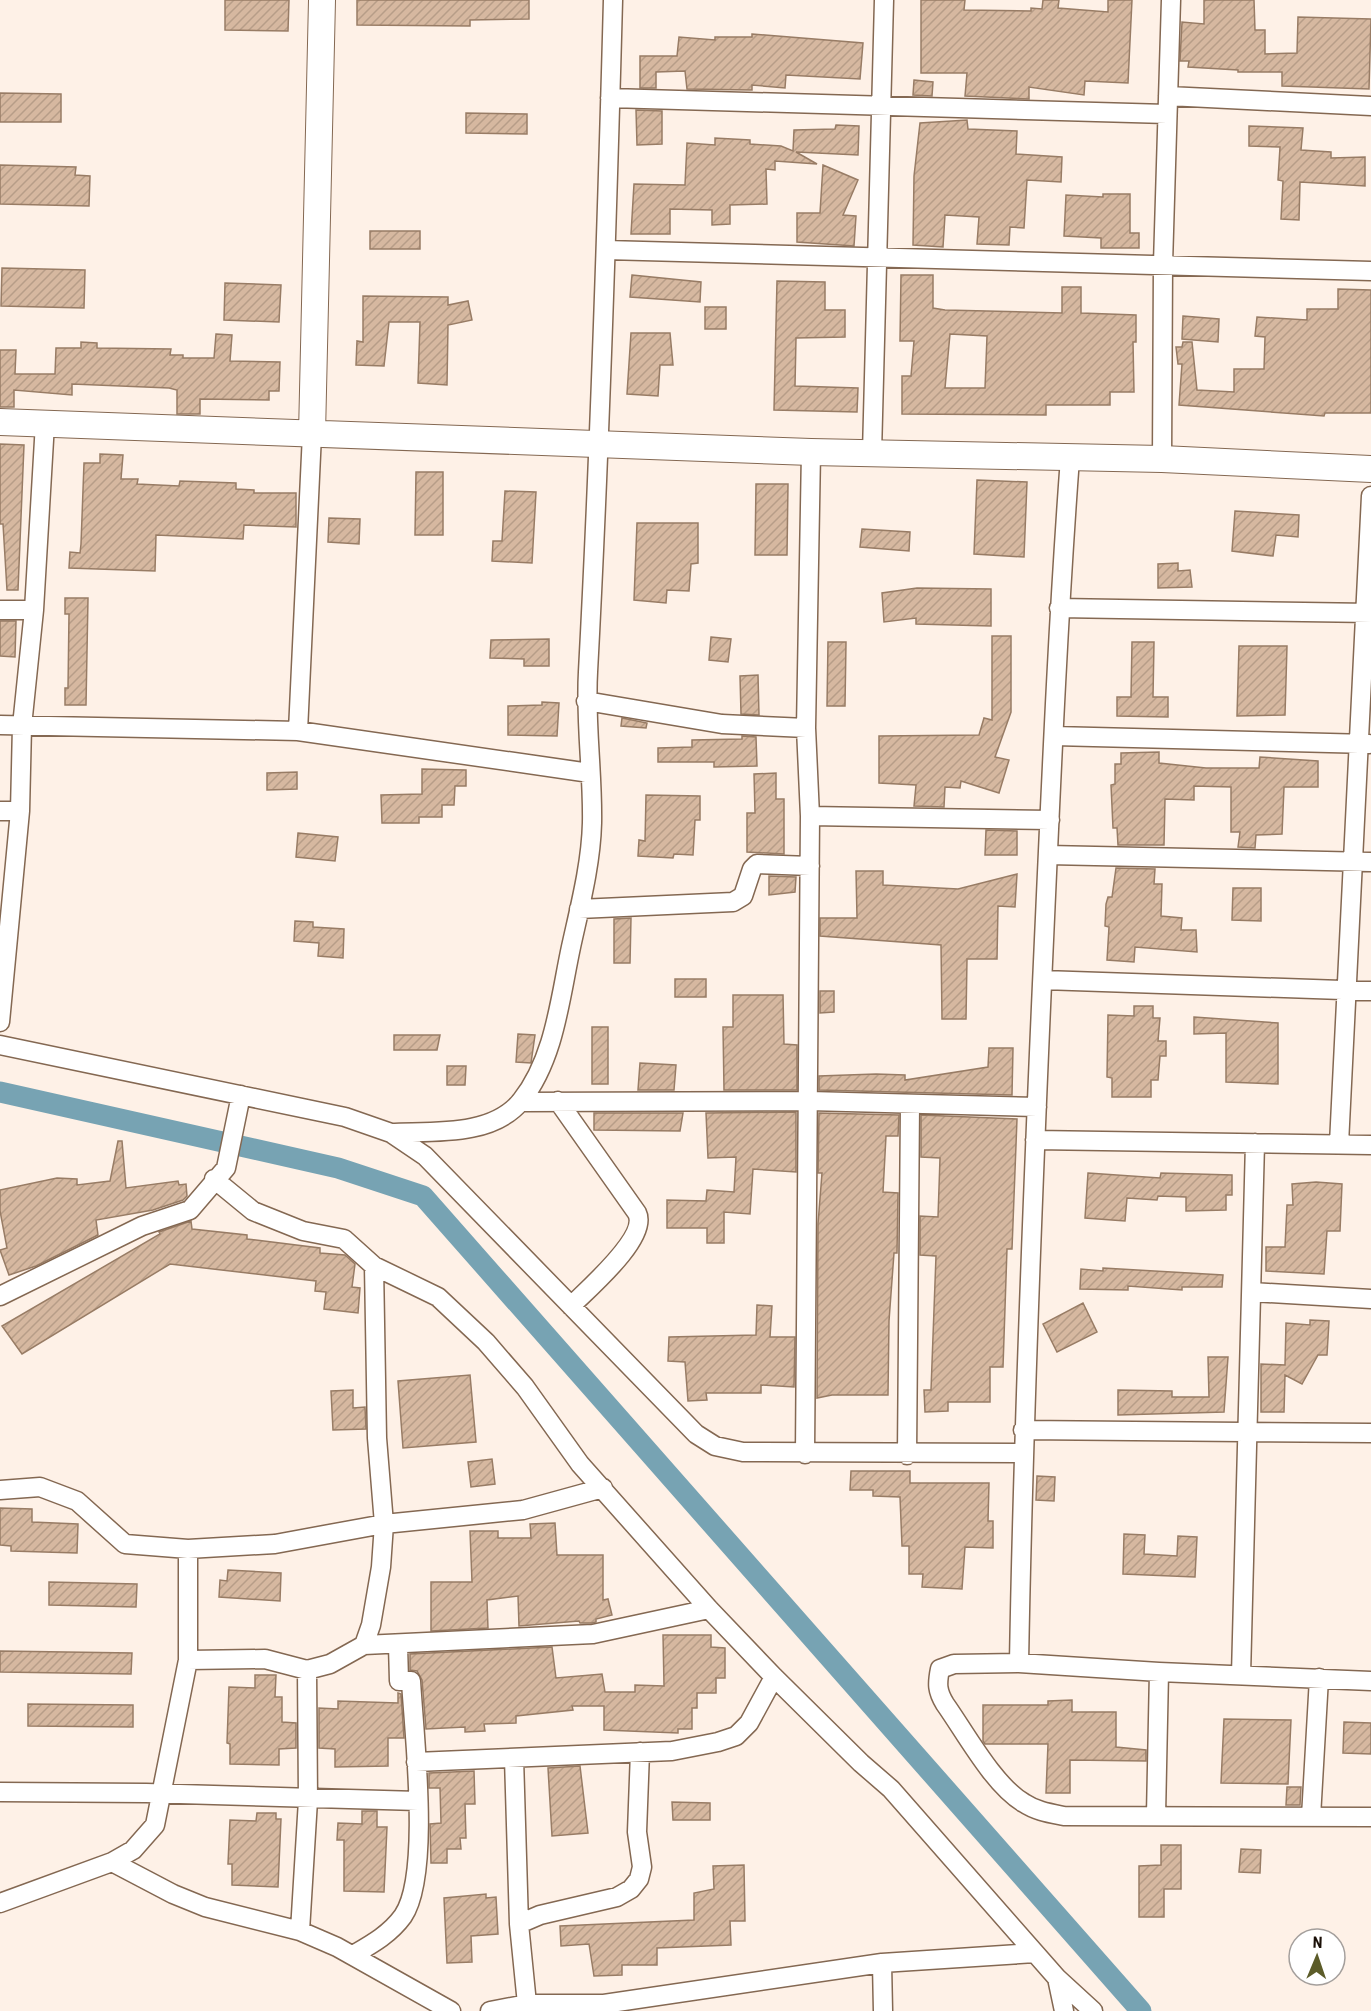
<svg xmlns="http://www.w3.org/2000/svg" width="1371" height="2011" viewBox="0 0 1371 2011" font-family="'Roboto Condensed',sans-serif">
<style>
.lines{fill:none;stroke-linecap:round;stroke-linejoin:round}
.canal{stroke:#77a3b3;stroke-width:21}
.building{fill:url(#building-hatch);stroke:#987c65;stroke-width:1.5;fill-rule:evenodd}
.street-casing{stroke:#846852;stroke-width:21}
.secondary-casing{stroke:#846852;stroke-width:28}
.street{stroke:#fff;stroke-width:18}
.secondary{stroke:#fff;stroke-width:26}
</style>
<defs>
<pattern id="building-hatch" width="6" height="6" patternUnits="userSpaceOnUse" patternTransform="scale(1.5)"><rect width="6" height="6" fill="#d6b8a0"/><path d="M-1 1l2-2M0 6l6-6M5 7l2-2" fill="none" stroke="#b79d88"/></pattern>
</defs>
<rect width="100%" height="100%" fill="#fef1e7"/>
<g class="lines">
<!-- canal -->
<path class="canal" d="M0,1092L338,1168L423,1196L1141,2011"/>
</g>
<!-- building -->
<path class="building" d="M225,0H289L288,31L225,30Z
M357,0H529V19L470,20V26L357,25Z
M921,0H965L964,10L1031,11V8L1042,9L1043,0H1059L1058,8L1108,12V0H1132L1128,83L1085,81L1084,95L1029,87V99L965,96L967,73H921Z
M1204,0H1254L1255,30H1265V54L1297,53L1298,17L1371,19L1369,89L1282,86V72H1238V70L1188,67L1189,61H1180L1182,22L1204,24Z
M752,34L863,43L860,79L786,75L785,88L752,85V90L687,89L685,71L656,72V88H640V56H677L679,37L715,40V37H752Z
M914,80L933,82L932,96L913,95Z
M0,93L61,94V122H0Z
M636,110L662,111V144L637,145Z
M466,113L527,114V134L466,133Z
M967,120L968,129L1017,131L1016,154L1062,157L1061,182L1027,180L1024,228L1010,227L1009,245L977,244L979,217L945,215L943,247L913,245L914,176L920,123Z
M836,125L859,126L858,155L796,152L817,164L775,161V170L766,169L767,204L730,205V224L712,225V210L670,209V234H631L634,184L685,185L687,143L715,145V138L750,140V144L781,146L793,151L794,130L835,129Z
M1249,126L1303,128L1301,150L1331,152V158L1365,157V186L1300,182L1299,220L1281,219L1283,181L1278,180L1280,147L1249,146Z
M0,165L76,167L75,175L90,176L89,206L0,204Z
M823,165L858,180L843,215L856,216L854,246L797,242V213H820Z
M1103,194H1130V233H1139V248H1101V238L1064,236L1066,195L1103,197Z
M370,231H420V249H370Z
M2,268L85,270L84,308L1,306Z
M632,275L701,282L700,302L630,297Z
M901,275H933V308L945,310L1062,313V287H1081V313L1136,315V342H1133L1134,392H1110V405H1046V415L902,414V376H911L914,341H900ZM950,334L987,336L985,388H945Z
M777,281L825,282V310H845V337L796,338L795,386L858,388L857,412L774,410Z
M225,283L281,285L279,322L224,320Z
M1338,289L1371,290V413H1325L1324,416L1179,405L1182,364H1178L1176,347H1182L1183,342H1192L1197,390L1234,392V369H1264L1265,337L1255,336L1257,317L1307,320V309H1338Z
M363,296L448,297V305L468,301L472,320L448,325L447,385L418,383L420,322H389L384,366L356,365L357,341L363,342Z
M705,307H726V329H705Z
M1183,316L1219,319L1218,342L1182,339Z
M631,333H670L673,365H660L658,396L627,394Z
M216,334L232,335L230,361L280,362L279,391H269V400L200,399V414H177V390L169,388L72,384V395L14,390V407H0V350H16L15,374H55L56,348H81V342L97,343V348L171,349L170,355H183V358H214Z
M0,444L24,445L18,590H7L3,524H0Z
M100,454L123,455L121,479H138L137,484L179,486L180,481L236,483V489L254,490V493H296V527L244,525L243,539L156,535L155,571L69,568L70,552L80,553L81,544L84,463H100Z
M416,472H443V535H415Z
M977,480L1027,482L1024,557L974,554Z
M756,484H788L787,555H755Z
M505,491L536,492L532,563L492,561L493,541H502Z
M1235,511L1299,515L1298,537L1276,535L1273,556L1232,551Z
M329,518L360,519L359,544L328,542Z
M637,523H698V563L691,564L689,591L667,590L666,603L634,600Z
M862,529L910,532L909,551L860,547Z
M1178,563V571L1190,570L1192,587L1158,588V564Z
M917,588L991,589V626L916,624V618L884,622L882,593Z
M65,598H88L86,705H65V688H68L69,614H65Z
M0,621H16L15,657L0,656Z
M992,636H1011V712L995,757L1009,760L999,793L961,781L960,788L945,787L944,807L914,806L916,785L879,783V736L979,735L984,718L992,720Z
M711,637L731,639L728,662L709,660Z
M549,639V666H524V659L490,658L491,640Z
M828,642H846L845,706H827Z
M1132,642H1154L1153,697H1168V717L1117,716V697H1131Z
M1239,646H1287L1285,715L1237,716Z
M758,675L759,715L741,714L740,676Z
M542,702L559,703L557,736L508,735V706L542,705Z
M622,718L647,723L646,728L621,726Z
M742,736L756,737L757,766L714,767V762H658V748L692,747V740L742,739Z
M1159,752V763L1206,768H1259L1260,757L1318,761V787H1284L1282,834L1256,835L1255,848L1238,847L1240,832H1231V787L1194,786V800L1165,799L1164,845H1118L1117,828H1113L1111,785L1115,784V764H1121V753Z
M422,769L466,770V786H455L454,805H442V817H419V823H382L381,795L422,794Z
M297,772V789L267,790V773Z
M776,773V799H784V854L747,852V813H755L754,774Z
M646,795L700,796V820H695L693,855L674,854L673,858L638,856L639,840L645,841Z
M986,830L1017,831V855H985Z
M298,833L338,837L335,861L296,857Z
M1116,868L1155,869L1154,884H1162L1161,916L1182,918L1181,930H1196L1197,952L1135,947L1134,962L1107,960L1109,927L1105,926L1106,904L1108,897H1112Z
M856,871H883V885L958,889L1017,874L1015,907L998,906L997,959H967L966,1019H942L941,945L820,936V918H857Z
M769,876L796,877L795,892L769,895Z
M1233,888H1261V921L1232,920Z
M631,918L630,963H614V919Z
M295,921L313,922V927L344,929L343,958L318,956L319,943L294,941Z
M675,979H706V997H675Z
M820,991H834V1012L820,1013Z
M733,995H783L784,1044L797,1045V1090H724L723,1027H733Z
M1134,1006H1153V1018H1160L1158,1041H1166V1056H1160L1158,1080H1151V1097H1112V1078L1107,1077L1108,1015L1134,1016Z
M1194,1017L1278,1023V1084L1226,1082V1033L1194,1034Z
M592,1027H608V1084H592Z
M518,1034L535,1035L531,1063L516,1062Z
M394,1035H440L437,1050H394Z
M989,1048H1013L1012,1095L819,1090V1076L876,1074L905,1075V1080L988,1067Z
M640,1063L676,1065L674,1090H638Z
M447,1066H466L465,1085H447Z
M796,1112V1172L753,1169L750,1214L724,1212V1243H707V1228H667V1200L706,1201L707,1190L734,1192L736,1157L708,1158L706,1113Z
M594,1113H683L680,1131L594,1130Z
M819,1113L899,1115L898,1136H886L883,1192L898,1193L897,1253H894L889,1321L888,1395H832L817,1398L818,1224L822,1173H818Z
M921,1115L1017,1119L1012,1249H1007L1003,1367H990V1402H948V1411L925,1412L924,1390H931L936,1256L920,1255V1216L938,1217L940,1158L921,1157Z
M118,1141H122L126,1188L178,1181L179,1185L186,1184L187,1196L183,1200L153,1210L96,1220L98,1235L36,1266L9,1275L0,1250L7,1248L0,1211V1190L57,1178L77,1179V1185L110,1181Z
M1088,1173L1160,1178L1161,1173L1232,1175V1195H1226V1210L1186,1211V1197L1158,1196L1157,1200L1127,1198L1125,1221L1085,1218Z
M1316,1182L1342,1184L1340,1231H1327L1324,1274L1266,1271V1247H1285L1287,1205H1293L1292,1184Z
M191,1221L192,1229L247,1235V1239L320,1248V1253L345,1255L355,1264L352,1287L360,1288L358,1313L324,1309L326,1292L315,1291L316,1281L170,1264L22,1354L2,1326L160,1234L159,1232Z
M1103,1268L1223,1275L1222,1287H1182V1290L1128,1286V1290L1080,1289L1081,1269L1103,1271Z
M1083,1303L1097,1332L1057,1352L1043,1324Z
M757,1305L772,1306L770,1337H795L794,1387L761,1385V1393H706L707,1400L688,1401L685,1362L668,1361L669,1337L756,1335Z
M1310,1320L1329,1321L1327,1355H1318L1302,1384L1285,1375L1284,1412H1261V1364L1285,1365L1286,1323L1310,1325Z
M1208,1357H1228L1224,1412L1118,1415V1390L1172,1391V1397H1209Z
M470,1375L476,1442L403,1448L398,1381Z
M353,1390V1408L365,1407L366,1429L333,1430L331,1391Z
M492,1459L495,1484L471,1487L468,1462Z
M851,1471H910V1483H989L988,1521H993V1548L965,1547L962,1589L922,1587L923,1574H909V1546H902L900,1497L873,1496V1490H850Z
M1037,1476L1055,1477L1054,1501L1036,1500Z
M0,1508L32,1509V1522L78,1524L77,1553L11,1551V1546L0,1545Z
M555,1523L557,1555H603V1600L608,1599L612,1615L596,1619V1622L592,1623H580L579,1621L519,1626L518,1596L487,1600L488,1628L431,1631V1582H472L470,1531H498V1538H531L530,1524Z
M1124,1534L1145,1535L1144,1554L1177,1556L1178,1536L1197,1537L1195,1577L1123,1574Z
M228,1570L281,1573L280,1601L219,1597L220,1580L227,1581Z
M49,1582L137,1584L136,1607L49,1605Z
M663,1635H711V1647L725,1648V1678H716V1693H697V1708H692V1729H678V1733L604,1730V1706H572L573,1710L516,1716V1723L484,1724L485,1731L465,1732V1727L426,1729L422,1680L417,1671L410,1670V1654L552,1647L556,1678L602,1674L605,1692H635V1685L664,1686Z
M0,1651L132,1653L131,1674L0,1672Z
M255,1675H276L275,1697H282V1722L296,1723V1748L279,1749V1765L230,1764V1744L227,1743L229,1687L255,1688Z
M398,1693L401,1694L404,1738H388V1766L335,1767V1749L319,1748V1708L338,1709V1701L398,1703Z
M1072,1700V1712H1116V1747L1146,1750V1761L1070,1760V1793H1046L1048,1744H985L983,1741V1705H1048V1701Z
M28,1704L133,1705V1727L28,1726Z
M1224,1719L1291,1720L1288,1784L1221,1783Z
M1344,1722L1371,1723V1754L1343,1753Z
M580,1766L588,1833L552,1836L548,1768Z
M474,1771L475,1804H465L466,1838H460L461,1849H447V1863H431L430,1824L441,1823L440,1788H429V1773Z
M1287,1787H1301L1300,1805H1286Z
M672,1802L710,1803V1820H673Z
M362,1811H377V1827H387L384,1892L344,1891V1840H337L338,1823L362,1824Z
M257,1813H276V1819H281L278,1887L232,1885V1864H228L230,1820L256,1821Z
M1161,1845H1181V1889H1164V1917H1139V1866L1161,1865Z
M1241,1849L1261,1850L1260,1873L1239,1872Z
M744,1865L745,1921H730L731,1945L657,1948V1965H622V1975L594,1976L589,1944L561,1946L560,1926L694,1920V1893L714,1889L713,1866Z
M486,1894V1898L496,1897L498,1934L471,1936L472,1962L447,1963L444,1898Z"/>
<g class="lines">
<!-- street casing -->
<g class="street-casing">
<path id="street" d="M1168,96L1371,106
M610,98L1167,114
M606,250L1371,271
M872,453L884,0
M1162,459L1163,264L1171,0
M1059,608L1371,613
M0,610H34
M586,701L722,724L806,728
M0,725L298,731L590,773
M298,731L312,434
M1054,736L1369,744
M0,811H20
M810,816L1050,820
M1048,855L1371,862
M579,909L733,902L743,896L752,869L757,864L810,866
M1043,980L1371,991
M0,1022L20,811L22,726L34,610L45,423
M0,1045L345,1117L391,1133L425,1156L696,1434L715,1446L743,1452L1023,1453
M558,1101L637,1213C649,1237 588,1289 571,1306
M520,1102L809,1101L1037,1107
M391,1133C432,1131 492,1137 521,1101C555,1058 560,998 571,947C580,906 591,864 592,823C593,772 585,723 588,672C600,448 607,224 613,0
M1035,1140L1371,1145
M1339,1144L1371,496
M214,1179L253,1211L303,1231L344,1239L374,1266L438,1297L486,1342L525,1387L580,1464L709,1609L774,1677L861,1763L891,1789L1057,1978L1093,2011
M1252,1292L1371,1299
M0,1296L142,1226L190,1210L226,1168L241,1095
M1023,1430L1371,1433
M805,1454L810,816L806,728L811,452
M907,1455L910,1105
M0,1490L40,1487L77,1501L125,1544L188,1549L275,1544L384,1524L523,1510L603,1488
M364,1645L371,1625L381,1567L384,1524L377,1438L374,1266
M188,1660L265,1659L307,1670L330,1664L364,1645L593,1634L709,1609
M1019,1663C1023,1436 1032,1211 1042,984C1050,809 1057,633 1070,458
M1241,1675L1255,1143
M1371,1681L1159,1672L1019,1663L954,1664L940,1669C937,1684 937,1691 945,1704C965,1732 994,1786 1024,1803C1036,1811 1049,1813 1064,1816L1371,1817
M514,1758L519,1924L527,2004
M416,1762L672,1751L718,1742L736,1736L749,1723L774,1677
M0,1792L146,1793L418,1801
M1156,1815L1159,1672
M1311,1817L1319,1678
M112,1862L133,1850L155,1825L188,1660V1549
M0,1903L112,1862L173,1894L205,1907L300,1931L337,1947L451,2011
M519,1924L540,1915L617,1897L631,1889L639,1879L642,1867L637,1832L640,1752
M300,1931L308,1800L307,1670
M353,1955C372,1944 390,1934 403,1916C431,1875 414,1734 411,1681H399L398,1645
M882,1963L883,2011
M1057,1978L1064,2011
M490,2011L527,2004H604L882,1963L1035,1953"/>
</g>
<!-- secondary casing -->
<g class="secondary-casing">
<path id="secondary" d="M0,422L811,452L1162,459L1371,469
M312,434L322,0"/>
</g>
<!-- street -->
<use href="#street" class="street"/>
<!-- secondary -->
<use href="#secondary" class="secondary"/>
</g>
<!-- north arrow -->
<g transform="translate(1317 1957) rotate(2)"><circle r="28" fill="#ffffff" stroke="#a49f9c" stroke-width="1.5"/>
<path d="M0-4.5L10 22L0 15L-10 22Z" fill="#5c5c29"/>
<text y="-9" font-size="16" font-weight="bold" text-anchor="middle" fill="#1b1008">N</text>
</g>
</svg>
